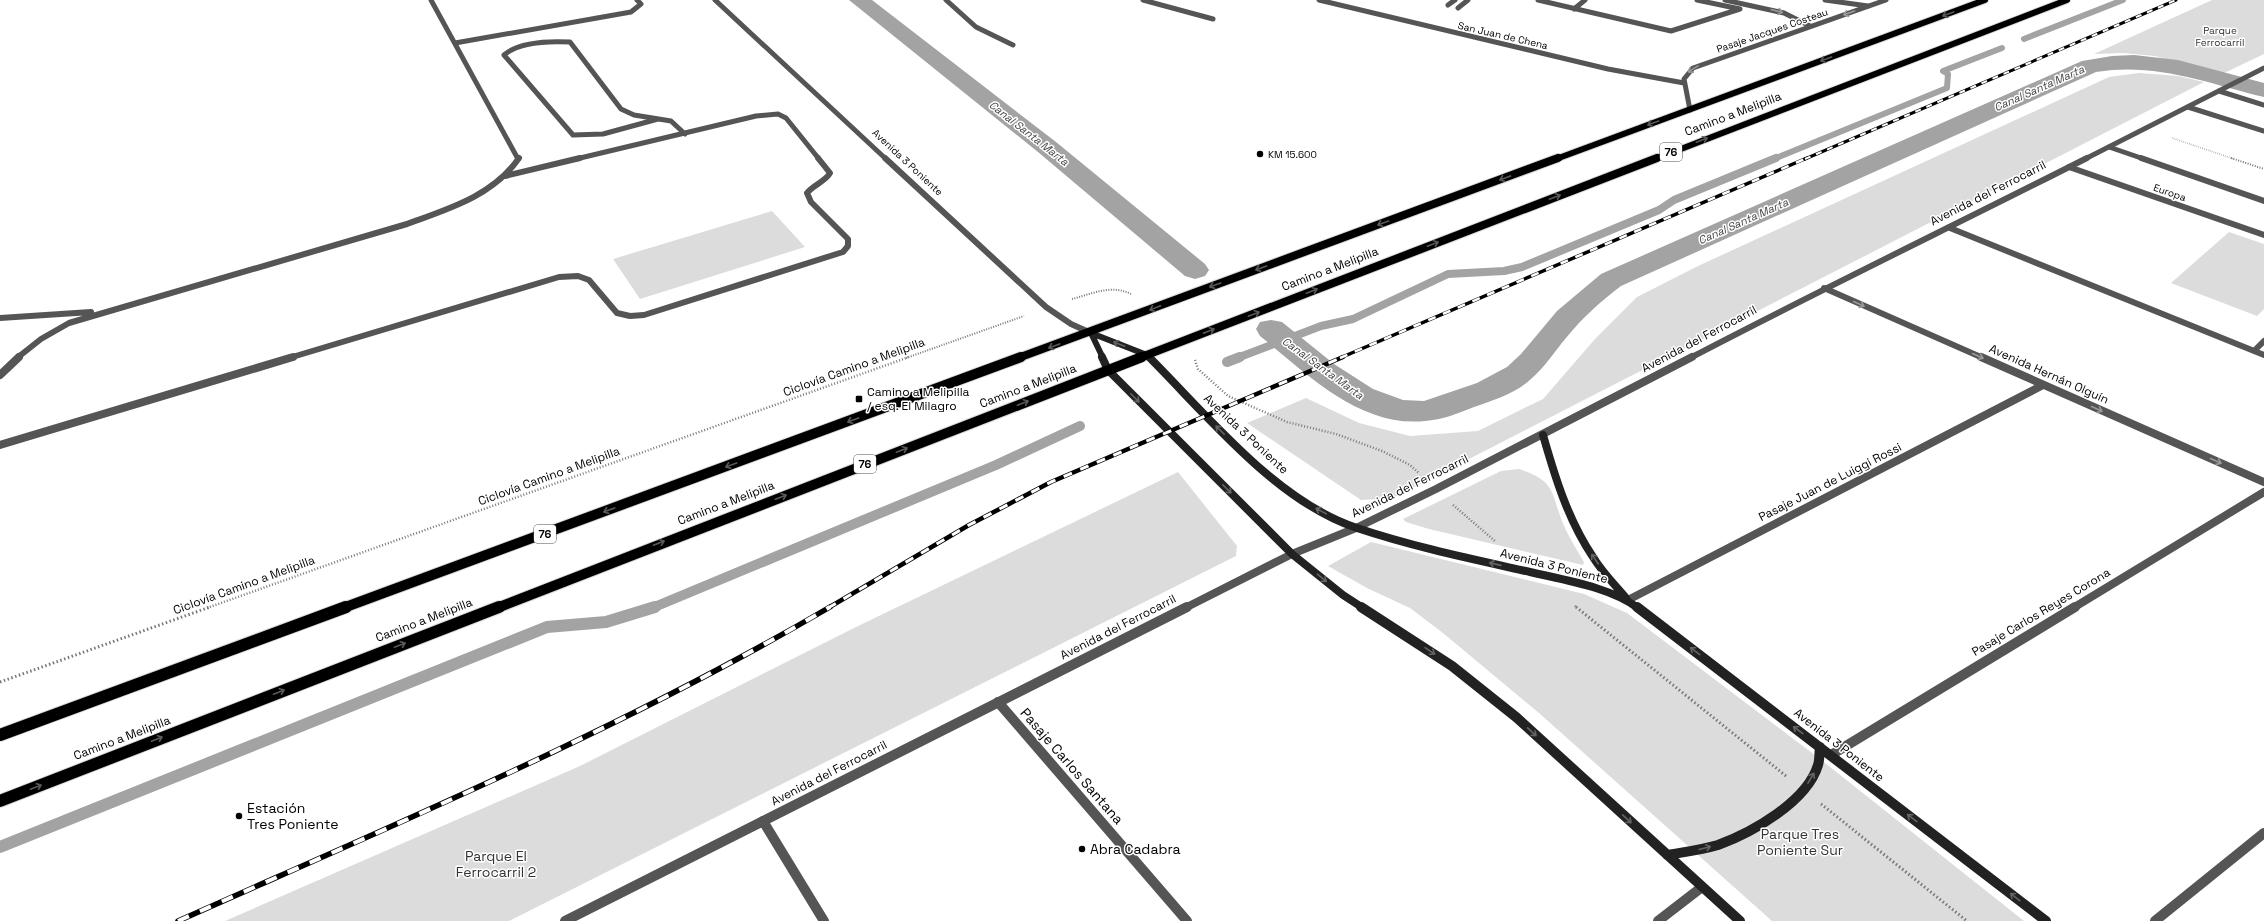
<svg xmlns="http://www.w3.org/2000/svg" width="2264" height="921" viewBox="0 0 2264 921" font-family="'Space Grotesk',sans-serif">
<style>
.green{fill:#dcdcdc}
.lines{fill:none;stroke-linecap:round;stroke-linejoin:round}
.stream-far3{stroke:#a3a3a3;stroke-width:6}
.stream-far2{stroke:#a3a3a3;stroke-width:8}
.stream-far1{stroke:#a3a3a3;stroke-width:10}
.stream{stroke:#a3a3a3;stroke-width:12}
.canal{fill:#a3a3a3;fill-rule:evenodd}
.primary-far3-casing{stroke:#dbdbdb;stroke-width:8}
.primary-far2-casing{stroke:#dbdbdb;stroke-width:10}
.primary-far1-casing{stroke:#dbdbdb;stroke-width:12}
.primary-casing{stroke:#dbdbdb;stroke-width:14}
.path-far3{stroke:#777;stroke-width:1.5;stroke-dasharray:0.5 1.5;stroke-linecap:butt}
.path-far2{stroke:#777;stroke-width:2;stroke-dasharray:1 1.5;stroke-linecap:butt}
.path-far1{stroke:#777;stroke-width:2.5;stroke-dasharray:1 2;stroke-linecap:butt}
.path{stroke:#777;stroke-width:3;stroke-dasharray:1.5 2.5;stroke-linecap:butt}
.service-far2{stroke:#555;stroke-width:5}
.service-far1{stroke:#555;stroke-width:6}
.service{stroke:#555;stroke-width:8}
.pedestrian{stroke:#555;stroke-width:5}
.minor-far3{stroke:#555;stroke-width:5}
.minor-far2{stroke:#555;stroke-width:6}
.minor-far1{stroke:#555;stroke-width:8}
.minor{stroke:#555;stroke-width:10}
.tertiary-far3{stroke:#555;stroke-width:5}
.tertiary-far2{stroke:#555;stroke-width:6}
.tertiary-far1{stroke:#555;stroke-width:8}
.tertiary{stroke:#555;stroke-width:10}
.secondary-far2{stroke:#222;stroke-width:6}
.secondary-far1{stroke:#222;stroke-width:8}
.secondary{stroke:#222;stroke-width:10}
.primary-far3{stroke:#000;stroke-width:6}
.primary-far2{stroke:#000;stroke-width:8}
.primary-far1{stroke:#000;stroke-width:10}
.primary{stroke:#000;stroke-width:12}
.rail-far3-casing{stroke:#000;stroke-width:3}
.rail-far2-casing{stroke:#000;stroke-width:3.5}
.rail-far1-casing{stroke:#000;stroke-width:4.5}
.rail-casing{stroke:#000;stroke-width:5.5}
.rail-far3{stroke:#fff;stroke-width:2;stroke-dasharray:6;stroke-linecap:butt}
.rail-far2{stroke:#fff;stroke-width:2.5;stroke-dasharray:8;stroke-linecap:butt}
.rail-far1{stroke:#fff;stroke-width:3;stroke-dasharray:9;stroke-linecap:butt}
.rail{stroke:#fff;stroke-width:4;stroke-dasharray:12;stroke-linecap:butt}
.oneway{stroke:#999}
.oneway2{stroke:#595959}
.oneway3{stroke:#646464}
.poi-dot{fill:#000;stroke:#fff;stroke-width:1.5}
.labels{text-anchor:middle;stroke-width:3;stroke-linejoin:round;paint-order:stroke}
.far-street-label{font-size:10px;fill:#000;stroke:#fff}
.far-park-label{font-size:10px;fill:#333;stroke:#fff}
.far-poi-label{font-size:10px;fill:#000;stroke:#fff;text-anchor:start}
.far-water-label{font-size:11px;font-style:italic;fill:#444;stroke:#fff}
.shield{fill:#fff;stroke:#4c4c4c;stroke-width:1}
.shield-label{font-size:11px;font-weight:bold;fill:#000}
.street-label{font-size:12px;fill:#000;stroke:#fff}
.poi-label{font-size:12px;fill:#000;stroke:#fff;text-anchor:start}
.near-street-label{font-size:14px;fill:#000;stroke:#fff}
.near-poi-label{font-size:14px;fill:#000;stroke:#fff;text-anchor:start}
.near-park-label{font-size:14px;fill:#333;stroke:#fff}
</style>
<rect width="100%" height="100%" fill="#fff"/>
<!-- green -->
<path class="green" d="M2212,0H2264V54L2222,74L2155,56L2123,53L2094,54Z
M2139,73L2178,76L2204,82L1393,498L1361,500L1247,423L1306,398L1359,423L1410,436L1478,431L1543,399L1595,339L1637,297L1698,266L2109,77Z
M772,211L805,247L640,299L613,259Z
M2229,232L2264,244V309L2257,316L2171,283Z
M1519,469C1558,482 1550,493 1564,526C1570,539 1577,550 1584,562L1583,565L1429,529L1406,522L1403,519L1501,471Z
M1178,472L1237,546L1236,556L509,921H225L580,766L856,627Z
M1371,542L1584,594L1627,613L1820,759L2024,921H1772L1539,713L1443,633L1410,608L1367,588L1328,566Z"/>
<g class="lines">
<!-- stream-far3 -->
<path class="stream-far3" d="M2024,39L2123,0
M1774,159L1947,88L1948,74L1943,71L2002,48"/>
<!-- stream-far2 -->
<path class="stream-far2" d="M1237,358L1321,326L1353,319L1448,274L1504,271L1522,267L1659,210L1674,200L1776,158"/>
<!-- stream-far1 -->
<path class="stream-far1" d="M1227,362L1240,357
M652,608L996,465L1080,426"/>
<!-- stream -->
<path class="stream" d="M0,847L547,627L606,622L655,607"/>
<!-- canal -->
<path class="canal" d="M849,0H872L1056,142L1205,264L1209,270L1205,276L1195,279L1185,276L1038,152Z
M2134,55L2178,60L2264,83V97C2207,83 2155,62 2096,72L1621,286C1601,301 1582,318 1566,338C1554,352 1545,367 1531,379C1515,394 1494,400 1474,407C1459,413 1442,420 1425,421C1360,428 1306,373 1260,336L1256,329L1260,322L1271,320L1282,322L1334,364L1373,389L1403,400L1424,401L1477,383L1507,367L1521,354L1557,311L1601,274L2082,61L2112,56Z"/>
<!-- primary-far3 casing -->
<g class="primary-far3-casing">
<path id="primary-far3" d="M1556,159L1985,0
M1655,159L2067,0"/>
</g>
<!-- primary-far2 casing -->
<g class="primary-far2-casing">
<path id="primary-far2" d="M1018,358L1558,158
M1139,358L1657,158"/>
</g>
<!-- primary-far1 casing -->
<g class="primary-far1-casing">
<path id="primary-far1" d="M343,608L1021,357
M497,608L1142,357"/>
</g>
<!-- primary casing -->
<g class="primary-casing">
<path id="primary" d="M0,735L346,607
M0,801L499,607"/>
</g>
<!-- path-far3 -->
<path class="path-far3" d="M2172,138L2234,159"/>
<!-- path-far2 -->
<path class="path-far2" d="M2231,158L2264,169
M1072,299C1091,294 1112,284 1131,294
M906,358L1024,316"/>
<!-- path-far1 -->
<path class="path-far1" d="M1195,360L1198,369L1228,396L1287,422L1336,434L1382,451L1410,465L1419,473
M1453,505L1495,541
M1575,606L1577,608
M207,608L909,357"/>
<!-- path -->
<path class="path" d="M1576,607L1786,776
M0,682L210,607
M1821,804L1967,921"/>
<!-- service-far2 -->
<path class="service-far2" d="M431,0L518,159
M946,0L976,27L1013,45
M1143,0L1213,19
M1725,0L1784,13L1810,26
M1825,0L1868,6
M1448,5L1455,0
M455,43L631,12L641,4L637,0
M658,119L603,134L573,135L504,55C520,41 550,41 570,42L621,109L634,115L671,121L685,134
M576,159L756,116L778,114L786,118L819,159"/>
<!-- service-far1 -->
<path class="service-far1" d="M505,176L580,158
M0,318L91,312
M17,358L41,339L69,323L407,224C448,209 493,196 519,158
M289,358L559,277L578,276L589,280L617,313L630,316L644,315L843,252L848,246V239L811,202L807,193C813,185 826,181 830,173L818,158"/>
<!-- service -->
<path class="service" d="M0,375L19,357
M0,445L293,357"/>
<!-- pedestrian -->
<path class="pedestrian" d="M1538,0L1671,31L1740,9L1697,0
M1458,8L1468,0
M1574,9L1585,0"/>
<!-- minor-far3 -->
<path class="minor-far3" d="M1319,0L1608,69L1684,83
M2219,91L2264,105
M2188,107L2264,131
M1690,110L1684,79L1693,68L1886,0
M2109,147L2144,159"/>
<!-- minor-far2 -->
<path class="minor-far2" d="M2141,158L2264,201
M2069,167L2264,235
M1950,228L2264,355
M1824,288L1983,358
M2254,351L2264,341"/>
<!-- minor-far1 -->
<path class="minor-far1" d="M1981,357L2264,482
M1628,600L2043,385
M2073,608L2264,492"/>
<!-- minor -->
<path class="minor" d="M998,702L1187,921
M1831,755L2075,607
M763,821L824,921
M1658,921L1702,887
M2155,921L2264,833"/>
<!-- tertiary-far3 -->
<path class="tertiary-far3" d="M715,0L886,159
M2085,159L2264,68"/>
<!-- tertiary-far2 -->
<path class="tertiary-far2" d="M885,158L1046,307L1071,324L1091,333
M1690,358C1822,289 1955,225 2087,158"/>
<!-- tertiary-far1 -->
<path class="tertiary-far1" d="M1185,608L1292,554L1356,528L1436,489L1692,357"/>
<!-- tertiary -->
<path class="tertiary" d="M565,921L1187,607"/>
<!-- secondary-far2 -->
<path class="secondary-far2" d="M1091,333L1147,355L1150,358
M1091,333L1103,358"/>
<!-- secondary-far1 -->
<path class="secondary-far1" d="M1102,357L1108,370L1292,554L1343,595L1363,608
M1149,357C1208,416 1277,502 1357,528C1414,547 1472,559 1530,572C1564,580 1610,587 1638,608
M1543,435C1555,477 1568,520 1593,557C1602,572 1615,585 1626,598"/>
<!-- secondary -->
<path class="secondary" d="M1361,607L1452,666L1516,717L1740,921
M1637,607L2046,921
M1667,855C1684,852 1701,850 1718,845C1751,833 1807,802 1818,765C1820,759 1819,753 1820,747"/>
<!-- primary-far3 -->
<use href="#primary-far3" class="primary-far3"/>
<!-- primary-far2 -->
<use href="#primary-far2" class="primary-far2"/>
<!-- primary-far1 -->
<use href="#primary-far1" class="primary-far1"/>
<!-- primary -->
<use href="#primary" class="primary"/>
<!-- rail-far3 casing -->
<g class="rail-far3-casing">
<path id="rail-far3" d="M1805,159L2176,0"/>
</g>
<!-- rail-far2 casing -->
<g class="rail-far2-casing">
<path id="rail-far2" d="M1340,358L1807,158"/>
</g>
<!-- rail-far1 casing -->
<g class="rail-far1-casing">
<path id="rail-far1" d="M828,608L969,525L1051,482L1343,357"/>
</g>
<!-- rail casing -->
<g class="rail-casing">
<path id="rail" d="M178,921C398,823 622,729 830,607"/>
</g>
<!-- rail-far3 -->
<use href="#rail-far3" class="rail-far3"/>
<!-- rail-far2 -->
<use href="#rail-far2" class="rail-far2"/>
<!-- rail-far1 -->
<use href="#rail-far1" class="rail-far1"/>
<!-- rail -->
<use href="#rail" class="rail"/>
</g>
<!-- one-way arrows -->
<defs><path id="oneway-shaft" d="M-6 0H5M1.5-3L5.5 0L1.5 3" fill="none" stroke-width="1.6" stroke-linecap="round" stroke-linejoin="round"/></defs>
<g class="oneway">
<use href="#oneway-shaft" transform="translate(1777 11) rotate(15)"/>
<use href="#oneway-shaft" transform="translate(1849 13) rotate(161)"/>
<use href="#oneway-shaft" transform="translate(1693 69) rotate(148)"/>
<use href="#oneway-shaft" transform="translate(1859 304) rotate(24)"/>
<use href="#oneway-shaft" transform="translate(1978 356) rotate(24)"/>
<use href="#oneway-shaft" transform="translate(2097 409) rotate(24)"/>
<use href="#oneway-shaft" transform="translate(2216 461) rotate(24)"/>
</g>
<g class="oneway2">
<use href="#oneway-shaft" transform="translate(1948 14) rotate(160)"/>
<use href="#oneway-shaft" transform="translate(1826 59) rotate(160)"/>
<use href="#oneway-shaft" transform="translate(1653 123) rotate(160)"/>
<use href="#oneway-shaft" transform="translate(1702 140) rotate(-21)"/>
<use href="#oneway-shaft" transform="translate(1505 178) rotate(160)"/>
<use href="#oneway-shaft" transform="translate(1555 197) rotate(-21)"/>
<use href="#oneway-shaft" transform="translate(1383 223) rotate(160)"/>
<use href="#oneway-shaft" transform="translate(1433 244) rotate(-21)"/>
<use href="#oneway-shaft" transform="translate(1261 268) rotate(160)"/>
<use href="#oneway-shaft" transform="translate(1215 285) rotate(160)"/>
<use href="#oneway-shaft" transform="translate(1312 291) rotate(-21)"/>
<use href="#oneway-shaft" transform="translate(1155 308) rotate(158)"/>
<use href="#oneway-shaft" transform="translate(1254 314) rotate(-21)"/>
<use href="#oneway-shaft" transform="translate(1209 331) rotate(-22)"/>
<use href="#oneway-shaft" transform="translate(1054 346) rotate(160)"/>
<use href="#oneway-shaft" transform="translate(1023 403) rotate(-21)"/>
<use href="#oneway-shaft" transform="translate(853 420) rotate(160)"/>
<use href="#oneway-shaft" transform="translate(902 450) rotate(-21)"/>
<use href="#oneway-shaft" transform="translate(731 465) rotate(160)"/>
<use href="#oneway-shaft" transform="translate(781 497) rotate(-21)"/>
<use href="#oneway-shaft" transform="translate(609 510) rotate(160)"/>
<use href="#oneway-shaft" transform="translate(659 543) rotate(-21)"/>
<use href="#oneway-shaft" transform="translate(400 645) rotate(-21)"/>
<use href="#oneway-shaft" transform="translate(279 692) rotate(-21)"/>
<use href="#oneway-shaft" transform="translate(157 739) rotate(-21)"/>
<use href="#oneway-shaft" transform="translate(36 787) rotate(-21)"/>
</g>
<g class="oneway3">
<use href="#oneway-shaft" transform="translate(1119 344) rotate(-159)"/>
<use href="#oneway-shaft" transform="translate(1135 398) rotate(45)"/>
<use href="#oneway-shaft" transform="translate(1220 430) rotate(-135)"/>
<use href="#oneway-shaft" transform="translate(1227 489) rotate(45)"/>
<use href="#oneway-shaft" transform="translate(1321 511) rotate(-151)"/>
<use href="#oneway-shaft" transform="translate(1595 559) rotate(-124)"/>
<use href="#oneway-shaft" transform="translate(1495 564) rotate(-167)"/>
<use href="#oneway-shaft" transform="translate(1322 578) rotate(39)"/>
<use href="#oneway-shaft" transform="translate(1430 651) rotate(34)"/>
<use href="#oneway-shaft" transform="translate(1695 651) rotate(-143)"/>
<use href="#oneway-shaft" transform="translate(1798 730) rotate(-143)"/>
<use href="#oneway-shaft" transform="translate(1532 732) rotate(43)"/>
<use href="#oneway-shaft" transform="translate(1811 778) rotate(-59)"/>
<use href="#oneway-shaft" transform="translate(1912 818) rotate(-142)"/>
<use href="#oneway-shaft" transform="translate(1627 819) rotate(43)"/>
<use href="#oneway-shaft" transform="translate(1705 848) rotate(-15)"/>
<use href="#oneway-shaft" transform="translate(2015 897) rotate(-142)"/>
</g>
<!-- markers -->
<g class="poi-dot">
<circle cx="1260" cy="154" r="4"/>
<rect x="855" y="395" width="8" height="8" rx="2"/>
<circle cx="239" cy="816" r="4"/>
<circle cx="1082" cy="849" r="4"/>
</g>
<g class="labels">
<!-- far-street labels -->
<g class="far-street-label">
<text transform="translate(1772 30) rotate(-19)" y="4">Pasaje Jacques Costeau</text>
<text transform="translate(1503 35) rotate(13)" y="4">San Juan de Chena</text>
<text transform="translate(908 162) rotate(43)" y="4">Avenida 3 Poniente</text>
<text transform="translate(2170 192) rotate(19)" y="4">Europa</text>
</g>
<!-- far-park labels -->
<g class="far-park-label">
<text x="2220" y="34">Parque<tspan x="2220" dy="12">Ferrocarril</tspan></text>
</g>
<!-- far-poi labels -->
<g class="far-poi-label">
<text x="1268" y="158">KM 15.600</text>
</g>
<!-- far-water labels -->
<g class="far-water-label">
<text transform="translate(2039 88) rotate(-24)" y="4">Canal Santa Marta</text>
<text transform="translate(1029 133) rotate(38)" y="4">Canal Santa Marta</text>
<text transform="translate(1743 221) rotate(-24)" y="4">Canal Santa Marta</text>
<text transform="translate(1323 368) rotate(36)" y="4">Canal Santa Marta</text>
</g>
<!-- shield labels -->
<g class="shield">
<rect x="1660" y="143" width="22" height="18" rx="3"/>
<rect x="854" y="455" width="22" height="18" rx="3"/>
<rect x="534" y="525" width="22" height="18" rx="3"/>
</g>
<g class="shield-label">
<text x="1671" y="156">76</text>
<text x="865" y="468">76</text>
<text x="545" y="538">76</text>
</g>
<!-- street labels -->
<g class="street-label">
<text transform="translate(1733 114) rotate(-21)" y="4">Camino a Melipilla</text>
<text transform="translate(1988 193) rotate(-27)" y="4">Avenida del Ferrocarril</text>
<text transform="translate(1330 269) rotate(-21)" y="4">Camino a Melipilla</text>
<text transform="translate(1699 339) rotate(-28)" y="4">Avenida del Ferrocarril</text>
<text transform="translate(854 367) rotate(-20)" y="4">Ciclovía Camino a Melipilla</text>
<text transform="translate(2049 374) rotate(24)" y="4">Avenida Hernán Olguín</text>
<text transform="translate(1028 386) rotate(-21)" y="4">Camino a Melipilla</text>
<text transform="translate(1246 434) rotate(43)" y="4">Avenida 3 Poniente</text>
<text transform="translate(549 476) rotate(-20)" y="4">Ciclovía Camino a Melipilla</text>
<text transform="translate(1830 482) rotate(-27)" y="4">Pasaje Juan de Luiggi Rossi</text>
<text transform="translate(1410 486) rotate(-26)" y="4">Avenida del Ferrocarril</text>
<text transform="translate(726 503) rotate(-21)" y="4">Camino a Melipilla</text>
<text transform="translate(1554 566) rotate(14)" y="4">Avenida 3 Poniente</text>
<text transform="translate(244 585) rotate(-20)" y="4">Ciclovía Camino a Melipilla</text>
<text transform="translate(2041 612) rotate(-31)" y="4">Pasaje Carlos Reyes Corona</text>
<text transform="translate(424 620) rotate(-21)" y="4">Camino a Melipilla</text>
<text transform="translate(1118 627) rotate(-27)" y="4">Avenida del Ferrocarril</text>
<text transform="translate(122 738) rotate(-21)" y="4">Camino a Melipilla</text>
<text transform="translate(1839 745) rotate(38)" y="4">Avenida 3 Poniente</text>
<text transform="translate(829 773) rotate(-27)" y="4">Avenida del Ferrocarril</text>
</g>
<!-- poi labels -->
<g class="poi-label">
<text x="867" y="396">Camino a Melipilla<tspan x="867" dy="14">/ esq. El Milagro</tspan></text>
</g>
<!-- near-street labels -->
<g class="near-street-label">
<text transform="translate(1072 766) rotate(49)" y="5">Pasaje Carlos Santana</text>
</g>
<!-- near-poi labels -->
<g class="near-poi-label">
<text x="247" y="813">Estación<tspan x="247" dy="16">Tres Poniente</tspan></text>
<text x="1090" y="854">Abra Cadabra</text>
</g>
<!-- near-park labels -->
<g class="near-park-label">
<text x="1800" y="839">Parque Tres<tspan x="1800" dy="16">Poniente Sur</tspan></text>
<text x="496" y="861">Parque El<tspan x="496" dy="16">Ferrocarril 2</tspan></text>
</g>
</g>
</svg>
